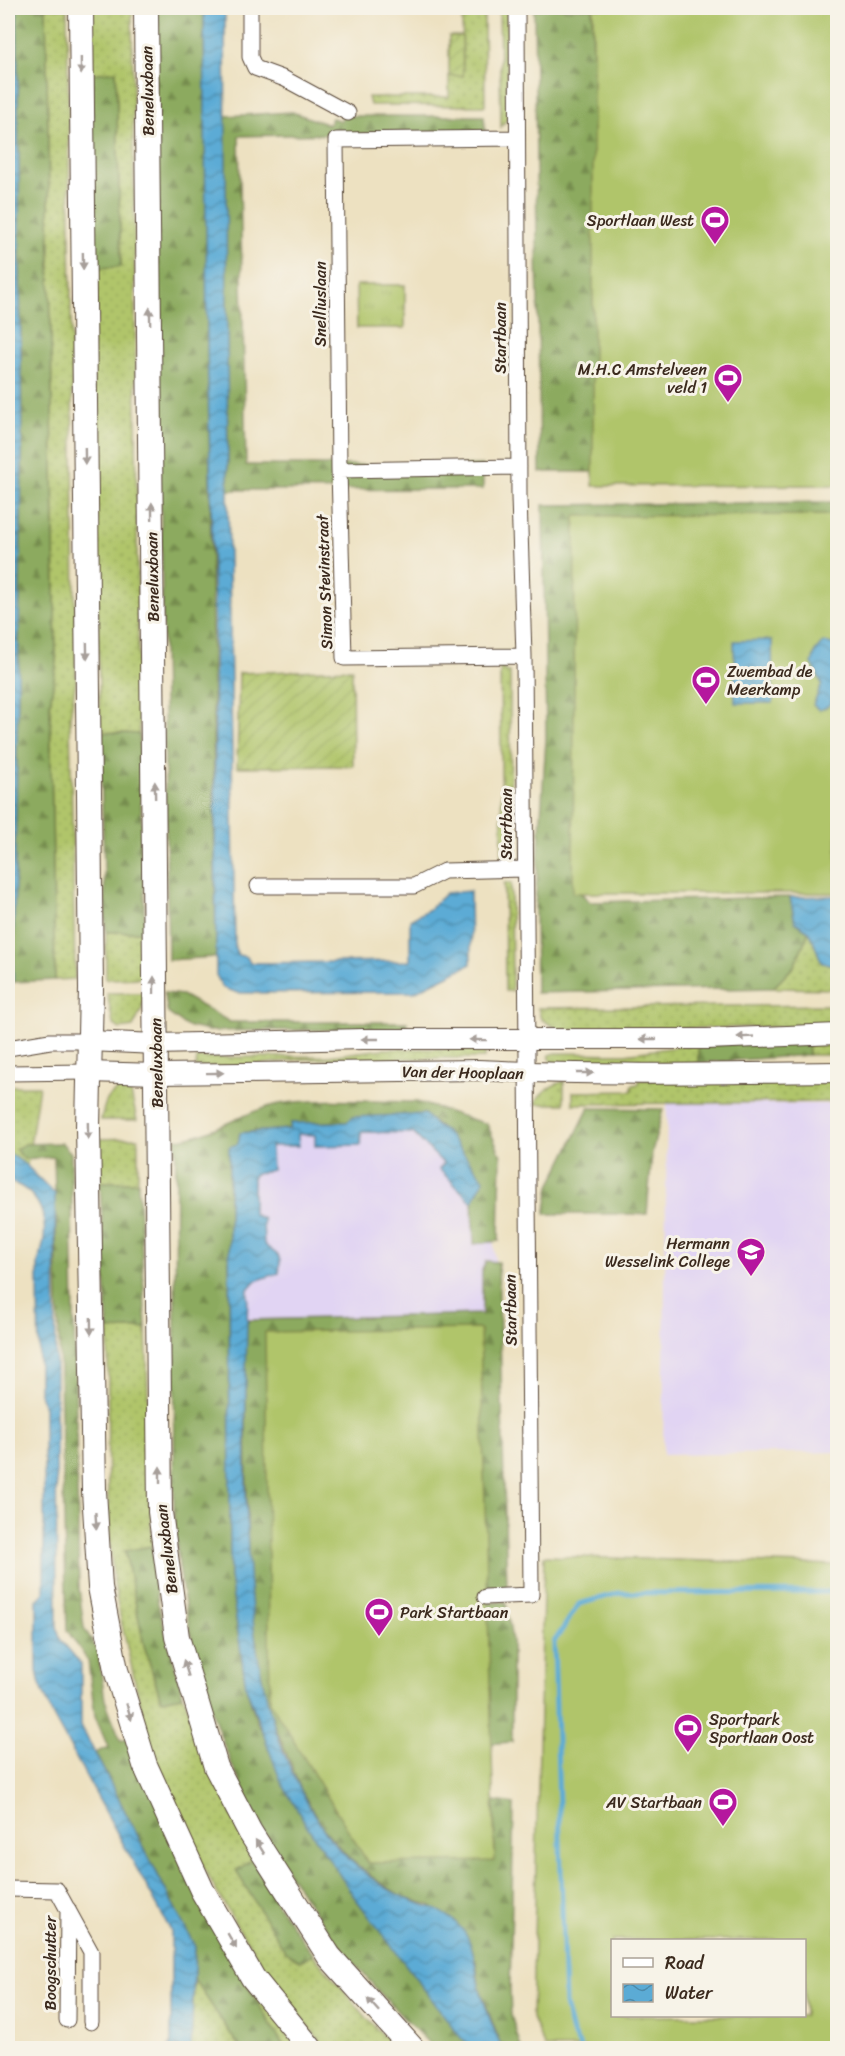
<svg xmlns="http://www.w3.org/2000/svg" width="845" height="2056" viewBox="0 0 845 2056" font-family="Sriracha,sans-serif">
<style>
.built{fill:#e1d4f3}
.grass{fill:url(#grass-dots);stroke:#767844;stroke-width:1.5}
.forest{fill:url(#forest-firs);stroke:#646a3e;stroke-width:1.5}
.park{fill:url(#park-tufts);stroke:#767844;stroke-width:1.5}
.garden{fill:url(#garden-furrows);stroke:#767844;stroke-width:1.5}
.pitch{fill:#b0c56a;stroke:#767844;stroke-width:1.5;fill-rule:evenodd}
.water{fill:url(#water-waves);stroke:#4b6a7a;stroke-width:1.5}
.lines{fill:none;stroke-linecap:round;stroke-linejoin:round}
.stream{stroke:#5babd5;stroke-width:5}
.minor-casing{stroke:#564536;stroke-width:17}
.tertiary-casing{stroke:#564536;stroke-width:22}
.primary-casing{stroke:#564536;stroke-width:26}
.minor{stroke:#fff;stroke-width:15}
.tertiary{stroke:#fff;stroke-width:20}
.primary{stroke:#fff;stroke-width:24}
.oneway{fill:#a79f9a}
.labels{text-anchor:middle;stroke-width:6;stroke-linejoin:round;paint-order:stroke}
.street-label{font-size:16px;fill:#3b2a1e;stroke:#f7f3e8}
.poi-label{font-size:16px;fill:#3b2a1e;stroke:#f7f3e8;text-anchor:end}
</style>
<defs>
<pattern id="grass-dots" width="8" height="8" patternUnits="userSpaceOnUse" patternTransform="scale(1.5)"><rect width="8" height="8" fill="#b0c56a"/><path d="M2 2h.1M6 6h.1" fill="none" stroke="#98a95b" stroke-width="1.8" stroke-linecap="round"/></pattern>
<pattern id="forest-firs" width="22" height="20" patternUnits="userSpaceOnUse" patternTransform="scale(1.5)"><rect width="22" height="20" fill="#8caa5e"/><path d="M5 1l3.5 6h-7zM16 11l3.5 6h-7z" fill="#748b4d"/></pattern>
<pattern id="park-tufts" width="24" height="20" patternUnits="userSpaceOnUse" patternTransform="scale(1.5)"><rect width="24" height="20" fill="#b0c56a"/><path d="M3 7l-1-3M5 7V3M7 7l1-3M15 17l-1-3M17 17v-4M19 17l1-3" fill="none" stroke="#98a95b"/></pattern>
<pattern id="garden-furrows" width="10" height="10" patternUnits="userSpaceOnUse" patternTransform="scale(1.5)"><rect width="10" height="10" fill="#b0c56a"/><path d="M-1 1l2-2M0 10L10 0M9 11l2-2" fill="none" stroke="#98a95b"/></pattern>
<pattern id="water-waves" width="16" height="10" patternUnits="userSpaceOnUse" patternTransform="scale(1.5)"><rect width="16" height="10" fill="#5babd5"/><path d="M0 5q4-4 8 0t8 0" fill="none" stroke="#4c8bac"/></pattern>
</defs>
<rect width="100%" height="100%" fill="#f7f3e8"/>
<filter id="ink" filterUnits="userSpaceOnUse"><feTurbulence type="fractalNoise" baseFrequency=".0167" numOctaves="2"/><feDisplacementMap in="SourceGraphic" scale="12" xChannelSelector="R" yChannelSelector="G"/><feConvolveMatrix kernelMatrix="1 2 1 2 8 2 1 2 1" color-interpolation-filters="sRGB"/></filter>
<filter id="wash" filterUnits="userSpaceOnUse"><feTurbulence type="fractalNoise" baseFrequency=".008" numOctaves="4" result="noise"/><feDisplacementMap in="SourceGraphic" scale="24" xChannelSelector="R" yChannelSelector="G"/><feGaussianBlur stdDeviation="1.35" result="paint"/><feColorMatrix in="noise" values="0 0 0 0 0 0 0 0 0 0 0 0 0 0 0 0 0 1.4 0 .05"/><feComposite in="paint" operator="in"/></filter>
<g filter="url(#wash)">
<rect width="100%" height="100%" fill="#ede1c1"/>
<!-- built -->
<path class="built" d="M667,1104H837V1452L663,1455Z
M313,1123L485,1132L501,1335H213L244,1154Z"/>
<!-- grass -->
<path class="grass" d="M46,8H67L76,680L70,717L75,979L55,980L50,704L56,666Z
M90,8H132L139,734L100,732L91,268L121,266L116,72L90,74Z
M462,8H484L485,106L370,105L368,97H449V76L463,75Z
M499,8H507V119L501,127Z
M500,664L504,665V671L510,672L511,856L502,857Z
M504,883H511L512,991H505Z
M809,931L822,963L837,965V989L773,988L794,966Z
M106,932H145V978L106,979Z
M107,993H145L142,1009L133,1027L120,1029L113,1024Z
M837,1005V1026L559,1030L541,1019L538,1008Z
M837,1043V1055H809L808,1044Z
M698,1044V1063L552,1064L549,1055L556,1053L625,1054Z
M383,1049H485V1058L302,1059L255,1065L196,1068L197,1058L328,1056Z
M837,1078V1102L573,1104V1092L632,1091V1085L639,1084V1080Z
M564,1081V1104H535C540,1091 551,1086 564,1081Z
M8,1086H39L27,1166L8,1152Z
M122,1088L131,1093L137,1120H101C104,1105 107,1093 122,1088Z
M138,1138V1182H100L99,1139Z
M146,1328L152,1546L125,1551L144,1645L161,1700L183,1696L252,1860L236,1871L300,1961L313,1954L377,2030L397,2048H326C259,1966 203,1881 163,1782C149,1748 142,1710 133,1673C126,1641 117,1608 113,1575C104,1495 109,1411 108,1330Z
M237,1969L298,2048H285Z
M194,1978L240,2048H191Z"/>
<!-- forest -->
<path class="forest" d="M17,8H46L56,666L50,704L55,980L13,982L22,454Z
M153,8H204C207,324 214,640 216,957L168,960Z
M534,8H592L600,472H540Z
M116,71L121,267L91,268L90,74Z
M292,112L329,125L332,118L341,121L343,116H484L485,131L239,136L246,465H483V489L228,490L225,116Z
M837,502V519L581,524L582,894L590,902L790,897L795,922L809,931L794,966L773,988L536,993L535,909L546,739L543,505Z
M100,732L139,734L145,932H106Z
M164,993L182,995L230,1022H407V1029L208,1031L186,1026L168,1013Z
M698,1044H808L809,1055L698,1063Z
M417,1102L487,1124L501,1156L499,1241L474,1244L472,1202L484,1180L446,1131L425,1117H353L348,1122L291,1123L290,1129L240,1133L238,1144L229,1148L230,1577L246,1687L257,1722L353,1895L471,2048H434C279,1901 188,1729 174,1513L176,1139C216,1135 247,1108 286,1103C329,1098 374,1102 417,1102Z
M589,1108L663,1109L652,1152L647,1214H545L550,1186Z
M62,1143L71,1153L79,1588L84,1628L98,1651L105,1700L121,1741L129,1738L237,1969L285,2048H240L194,1979L195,1947L95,1753L108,1747L95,1716L88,1661L67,1630L54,1157L24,1159L15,1149L25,1144Z
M100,1182H138L146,1328L108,1330Z
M486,1261L498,1262L507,1588L447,1589L378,1856L495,1853L494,1801L514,1804L510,1990L511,2015L521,2048H502L479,1986L476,1960L430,1905L404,1898L376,1880L350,1859L323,1828L301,1790L266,1703L252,1625L248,1574L245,1327L249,1320L482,1314V1270Z
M152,1546L158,1604L183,1696L161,1700L144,1645L125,1551Z
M506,1602L512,1641V1742L484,1744L472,1604Z
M252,1860L279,1907L313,1954L300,1961L285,1951L236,1871Z"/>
<!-- park -->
<path class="park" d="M356,285H405V328H357Z"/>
<!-- garden -->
<path class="garden" d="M449,36H462L463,76H449Z
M352,669L353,766L237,767L239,673Z"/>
<!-- pitch -->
<path class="pitch" d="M593,8H837V485L593,486Z
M837,515V893H573L575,516Z
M480,1329L495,1861L368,1863L270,1702L265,1332Z
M544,1556L837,1565V2048H545L532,2018ZM612,1940H804V2016H612Z"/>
<!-- water -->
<path class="water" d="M8,8H17L22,454L13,982H8Z
M204,8H225L228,490L235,948L238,955L247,957L250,963L410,961V920L428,910L446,893L470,891L471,964L414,992L238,993L223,988L216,975L214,616L207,348Z
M772,640L773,703H735L734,641Z
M823,642L837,645C838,666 845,704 819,710L813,705L822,684L812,663L815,652Z
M837,896H838L837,965L822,963L809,931L795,922L790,897Z
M425,1114L436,1126L446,1131L484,1180L472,1202L439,1169L444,1164L413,1133L361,1132V1145L315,1146V1135L298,1134L299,1146H271L272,1170L253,1175V1214L263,1219L264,1244C277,1257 282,1250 279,1273L255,1281L248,1289C246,1355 245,1423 246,1492C249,1611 254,1723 322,1827C340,1855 373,1883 403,1897C428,1909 441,1905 462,1929C477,1948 474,1968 480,1989C486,2009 493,2029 502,2048H471L461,2038L353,1895L309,1829L281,1782L246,1687L230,1577L229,1147L238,1144L240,1133L290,1129L291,1123L347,1122L353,1117Z
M8,1152L27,1166L55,1194L57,1626L60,1639L81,1664V1726L195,1947L191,2048H168L171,2044V1931L53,1716L40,1684L37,1671V1600L44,1593V1408L39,1390L38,1262C51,1228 46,1193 8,1181Z"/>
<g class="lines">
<!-- stream -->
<path class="stream" d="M581,2048L572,2033L565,2004L554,1642L579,1604L619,1593L838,1592"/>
</g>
</g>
<g filter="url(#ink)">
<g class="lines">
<!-- minor casing -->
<g class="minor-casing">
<path id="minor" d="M250,8V57L255,68L285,79L348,113
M517,138L336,140L339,470L519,467
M339,470L344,658L524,656
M258,886H414L444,871L525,869
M8,1048L50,1041H90
M8,1073L88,1072
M485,1597L531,1595L524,656L519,497L517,8
M8,1889L57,1890L91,1952V2022
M67,2020L68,1909"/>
</g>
<!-- tertiary casing -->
<g class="tertiary-casing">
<path id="tertiary" d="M90,1041L156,1044L363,1039H707L838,1034
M88,1072L157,1074L478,1070C598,1076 718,1073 838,1072"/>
</g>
<!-- primary casing -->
<g class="primary-casing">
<path id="primary" d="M81,8L91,989L88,1127L94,1491L100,1587L116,1670L145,1765L202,1890L253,1978L310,2048
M146,8L160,1512L177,1637L216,1767L250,1832L329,1956L412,2048"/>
</g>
<!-- minor -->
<use href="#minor" class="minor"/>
<!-- tertiary -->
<use href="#tertiary" class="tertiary"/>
<!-- primary -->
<use href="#primary" class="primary"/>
</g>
<!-- one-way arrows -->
<defs><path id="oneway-solid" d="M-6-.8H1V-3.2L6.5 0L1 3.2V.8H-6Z" transform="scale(1.5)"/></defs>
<g class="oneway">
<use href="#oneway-solid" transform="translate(81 66) rotate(89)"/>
<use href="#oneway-solid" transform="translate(83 261) rotate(89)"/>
<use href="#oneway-solid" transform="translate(150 316) rotate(-91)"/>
<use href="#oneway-solid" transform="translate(85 456) rotate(89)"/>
<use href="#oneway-solid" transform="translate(152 511) rotate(-91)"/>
<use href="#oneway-solid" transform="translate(87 651) rotate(89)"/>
<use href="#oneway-solid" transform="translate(155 790) rotate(-91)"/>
<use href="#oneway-solid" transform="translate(154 985) rotate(-90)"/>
<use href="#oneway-solid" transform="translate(745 1037) rotate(177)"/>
<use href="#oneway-solid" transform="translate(370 1039) rotate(180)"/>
<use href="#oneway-solid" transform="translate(648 1039) rotate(180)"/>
<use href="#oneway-solid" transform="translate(478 1040) rotate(-179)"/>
<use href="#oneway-solid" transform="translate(215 1073) rotate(-1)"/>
<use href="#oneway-solid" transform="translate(585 1073)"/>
<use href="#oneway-solid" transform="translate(88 1131) rotate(89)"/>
<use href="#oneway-solid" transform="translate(91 1326) rotate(89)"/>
<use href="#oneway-solid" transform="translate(160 1475) rotate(-90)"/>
<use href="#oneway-solid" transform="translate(96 1521) rotate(86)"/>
<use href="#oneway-solid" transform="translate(186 1668) rotate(-107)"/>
<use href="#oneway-solid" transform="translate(129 1712) rotate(73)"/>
<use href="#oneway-solid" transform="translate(260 1847) rotate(-122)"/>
<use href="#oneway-solid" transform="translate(232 1941) rotate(60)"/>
<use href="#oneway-solid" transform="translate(373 2005) rotate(-132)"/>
</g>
</g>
<!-- icons -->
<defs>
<g id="stadium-pin" transform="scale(1.5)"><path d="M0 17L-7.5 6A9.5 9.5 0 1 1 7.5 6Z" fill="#b5179e" stroke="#f7f3e8"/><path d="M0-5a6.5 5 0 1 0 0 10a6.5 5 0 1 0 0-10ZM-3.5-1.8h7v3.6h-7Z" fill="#fff"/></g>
<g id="school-pin" transform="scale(1.5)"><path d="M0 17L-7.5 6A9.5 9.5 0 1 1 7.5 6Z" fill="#b5179e" stroke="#f7f3e8"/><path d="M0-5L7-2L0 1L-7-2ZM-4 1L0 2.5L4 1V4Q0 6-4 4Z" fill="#fff"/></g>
</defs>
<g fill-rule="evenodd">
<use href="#stadium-pin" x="715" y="220"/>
<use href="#stadium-pin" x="728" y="378"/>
<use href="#stadium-pin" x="706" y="680"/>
<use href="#school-pin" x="751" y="1252"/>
<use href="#stadium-pin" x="379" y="1612"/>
<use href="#stadium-pin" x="688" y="1728"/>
<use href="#stadium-pin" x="723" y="1802"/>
</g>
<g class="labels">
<!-- street labels -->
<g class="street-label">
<text transform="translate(147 91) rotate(-91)" y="6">Beneluxbaan</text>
<text transform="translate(320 304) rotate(-90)" y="6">Snelliuslaan</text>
<text transform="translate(500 338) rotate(-90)" y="6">Startbaan</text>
<text transform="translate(152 577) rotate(-91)" y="6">Beneluxbaan</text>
<text transform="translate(324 582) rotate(-92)" y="6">Simon Stevinstraat</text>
<text transform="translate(506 824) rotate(-90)" y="6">Startbaan</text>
<text transform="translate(156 1063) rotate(-91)" y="6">Beneluxbaan</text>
<text transform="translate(463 1072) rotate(1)" y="6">Van der Hooplaan</text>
<text transform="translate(510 1310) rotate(-91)" y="6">Startbaan</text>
<text transform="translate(166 1549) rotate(-97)" y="6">Beneluxbaan</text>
<text transform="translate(50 1963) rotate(-90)" y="6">Boogschutter</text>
</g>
<!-- poi labels -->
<g class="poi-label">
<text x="694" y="226">Sportlaan West</text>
<text x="707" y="375">M.H.C Amstelveen<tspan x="707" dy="18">veld 1</tspan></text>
<text x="727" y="677" text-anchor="start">Zwembad de<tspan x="727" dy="18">Meerkamp</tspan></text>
<text x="730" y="1249">Hermann<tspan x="730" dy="18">Wesselink College</tspan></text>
<text x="400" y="1618" text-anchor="start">Park Startbaan</text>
<text x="709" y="1725" text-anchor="start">Sportpark<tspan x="709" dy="18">Sportlaan Oost</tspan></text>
<text x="702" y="1808">AV Startbaan</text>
</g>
</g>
<!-- margin -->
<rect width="845" height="2056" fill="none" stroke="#f7f3e8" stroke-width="30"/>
<!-- legend -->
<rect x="611" y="1939" width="195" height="78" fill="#f7f3e8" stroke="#aca397" stroke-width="1.5"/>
<rect x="623" y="1958" width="30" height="9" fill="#ffffff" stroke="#aca397" stroke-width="1.5"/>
<text x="665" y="1969" font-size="18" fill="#3b2a1e">Road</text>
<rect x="623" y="1984" width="30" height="18" fill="url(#water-waves)" stroke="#aca397" stroke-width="1.5"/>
<text x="665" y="1999" font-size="18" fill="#3b2a1e">Water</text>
</svg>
